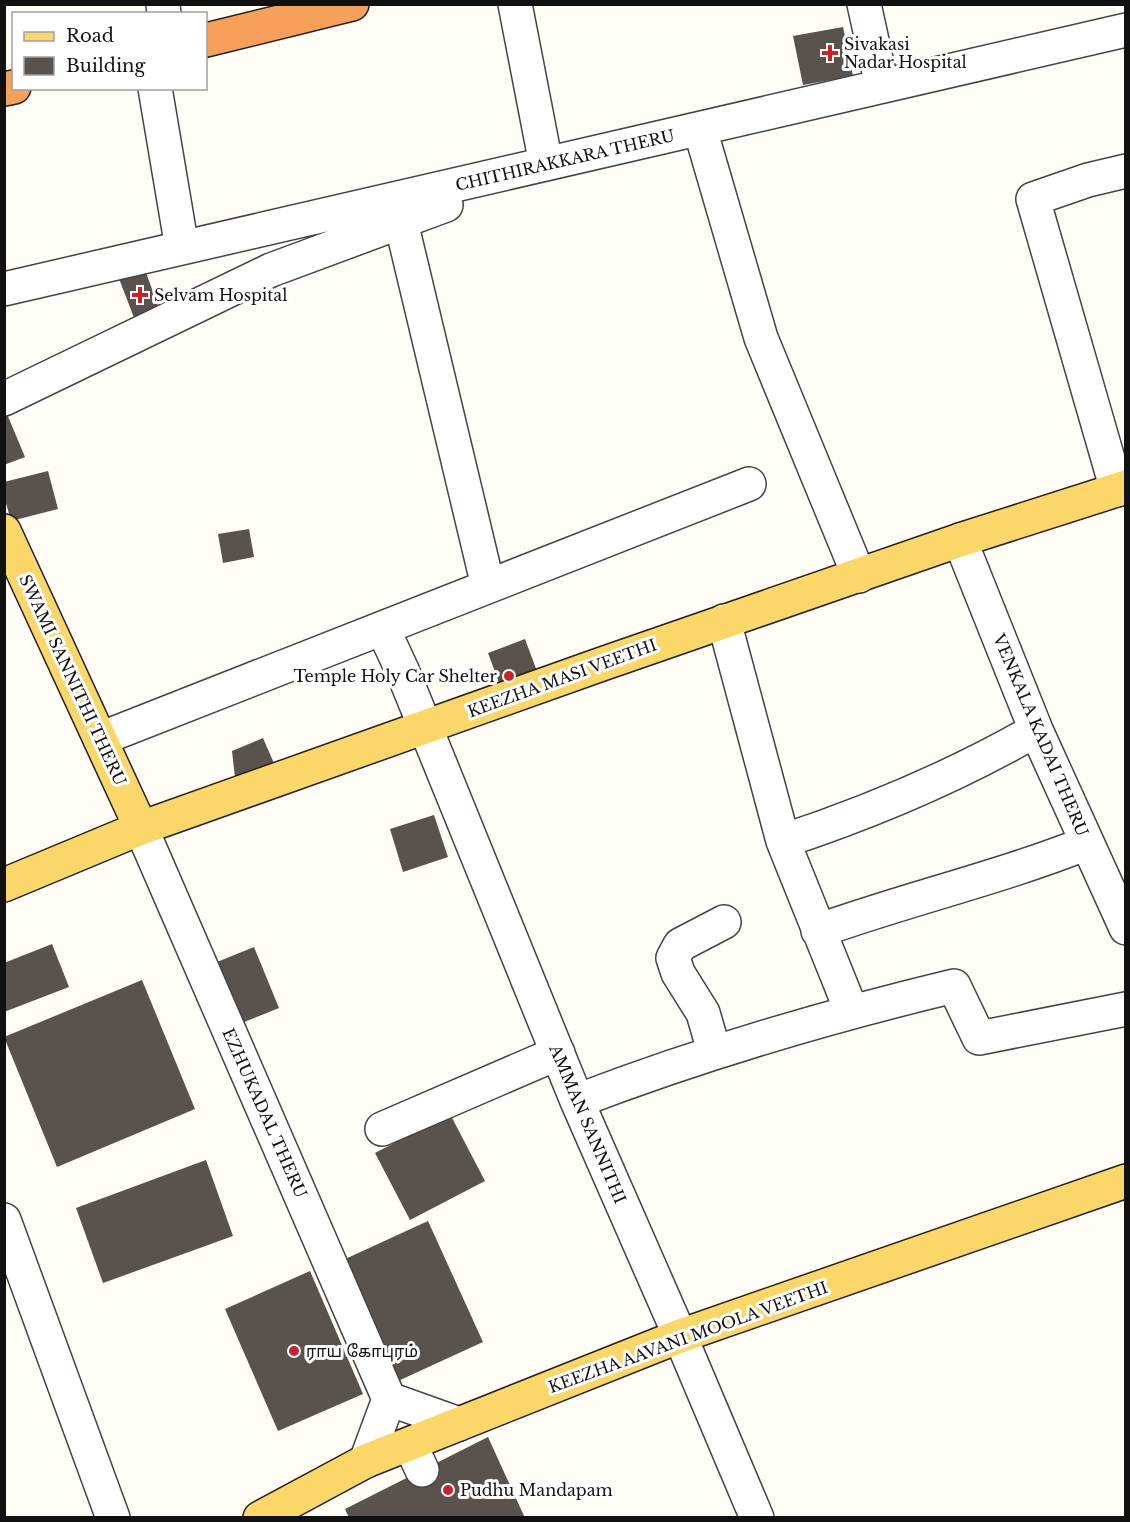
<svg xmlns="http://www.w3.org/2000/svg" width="1130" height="1522" viewBox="0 0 1130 1522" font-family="'Libre Baskerville','Noto Sans Tamil',serif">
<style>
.building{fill:#5a524d}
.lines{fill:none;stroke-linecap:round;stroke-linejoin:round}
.minor-casing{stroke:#444;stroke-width:36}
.major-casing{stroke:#222;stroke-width:36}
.highway-casing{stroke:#222;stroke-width:36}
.minor{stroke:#fff;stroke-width:33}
.major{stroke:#fbd669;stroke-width:33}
.highway{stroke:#f7a05a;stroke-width:33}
.poi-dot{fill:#c6242d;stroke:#fff;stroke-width:2}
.labels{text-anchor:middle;stroke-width:6;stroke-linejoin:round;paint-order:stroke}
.poi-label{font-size:16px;fill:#111;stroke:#fff;text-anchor:start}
.street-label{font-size:16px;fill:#111;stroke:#fff}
</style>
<rect width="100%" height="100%" fill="#fffdf5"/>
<!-- building -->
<path class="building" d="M843,27L853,76L803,85L793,36Z
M144,267L161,314L136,323L118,276Z
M7,414L25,457L4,465V415Z
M48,471L58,509L11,521L4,496V482Z
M249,529L254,557L223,563L218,534Z
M525,639L538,674L501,688L488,653Z
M263,738L276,768L236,786L232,751Z
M434,815L448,857L403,872L390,829Z
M52,944L69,987L4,1012V963Z
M254,947L279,1008L237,1025L212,964Z
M142,980L195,1109L57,1167L4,1037Z
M450,1114L485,1181L410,1220L375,1153Z
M206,1160L233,1236L103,1283L76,1208Z
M428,1221L483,1342L398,1381L343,1260Z
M310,1271L363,1394L278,1431L225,1309Z
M488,1437L525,1518H349L345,1509Z"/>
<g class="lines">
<!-- minor casing -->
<g class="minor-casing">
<path id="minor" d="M163,4L164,14
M515,4L546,164
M864,4L882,86
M155,88L182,248
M700,129L761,338L859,576
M401,222L488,586
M4,289L1126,30
M4,399L271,270L446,205
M1117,490L1033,199L1088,180L1126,171
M960,540L1036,730L1126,928
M724,621L783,841L851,1010
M383,629L402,670L577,1101L680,1336L757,1518
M100,739L749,484
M141,828L389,1399
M783,841C871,812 956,776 1036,730
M818,931C907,899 999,878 1087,843
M714,1051L703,1013L678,973L673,958L680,945L724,922
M577,1101C700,1054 825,1017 954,986L979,1038L1126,1009
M382,1129L558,1053
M4,1220L113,1518
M410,1444L422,1470
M366,1461L389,1399L459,1424"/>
</g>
<!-- major casing -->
<g class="major-casing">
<path id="major" d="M4,531L141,828
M4,885L141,828L602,664L960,540L1126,487
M260,1518L366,1461L680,1336L1126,1181"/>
</g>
<!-- highway casing -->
<g class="highway-casing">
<path id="highway" d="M206,40L352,4
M4,89L14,87"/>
</g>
<!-- minor -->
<use href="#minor" class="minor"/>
<!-- major -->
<use href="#major" class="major"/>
<!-- highway -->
<use href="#highway" class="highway"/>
</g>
<!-- markers -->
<g class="poi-dot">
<path d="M827 44h6v6h6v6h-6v6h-6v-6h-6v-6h6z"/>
<path d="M137 286h6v6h6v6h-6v6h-6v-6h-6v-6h6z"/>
<circle cx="509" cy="676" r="6"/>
<circle cx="294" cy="1351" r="6"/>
<circle cx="448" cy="1490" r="6"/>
</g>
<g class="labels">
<!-- poi labels -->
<g class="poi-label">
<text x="844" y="50">Sivakasi<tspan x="844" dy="18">Nadar Hospital</tspan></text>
<text x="154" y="301">Selvam Hospital</text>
<text x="497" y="682" text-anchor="end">Temple Holy Car Shelter</text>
<text x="306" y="1357">ராய கோபுரம்</text>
<text x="460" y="1496">Pudhu Mandapam</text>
</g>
<!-- street labels -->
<g class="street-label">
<text transform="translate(565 160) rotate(-13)" y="6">CHITHIRAKKARA THERU</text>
<text transform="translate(562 678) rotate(-20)" y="6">KEEZHA MASI VEETHI</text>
<text transform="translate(73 680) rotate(65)" y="6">SWAMI SANNITHI THERU</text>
<text transform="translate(1041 735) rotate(67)" y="6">VENKALA KADAI THERU</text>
<text transform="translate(265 1113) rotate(66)" y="6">EZHUKADAL THERU</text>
<text transform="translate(588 1124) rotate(67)" y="6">AMMAN SANNITHI</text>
<text transform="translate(688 1337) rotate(-20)" y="6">KEEZHA AAVANI MOOLA VEETHI</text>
</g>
</g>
<!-- border -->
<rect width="1130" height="1522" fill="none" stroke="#111111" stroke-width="12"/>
<!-- legend -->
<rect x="12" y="12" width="195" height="78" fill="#ffffff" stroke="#a0a0a0" stroke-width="1.5"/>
<rect x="24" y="32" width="30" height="9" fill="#fbd669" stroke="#a0a0a0" stroke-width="1.5"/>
<text x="66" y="42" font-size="18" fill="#111111">Road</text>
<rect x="24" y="57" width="30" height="18" fill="#5a524d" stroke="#a0a0a0" stroke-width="1.5"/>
<text x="66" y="72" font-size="18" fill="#111111">Building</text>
</svg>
